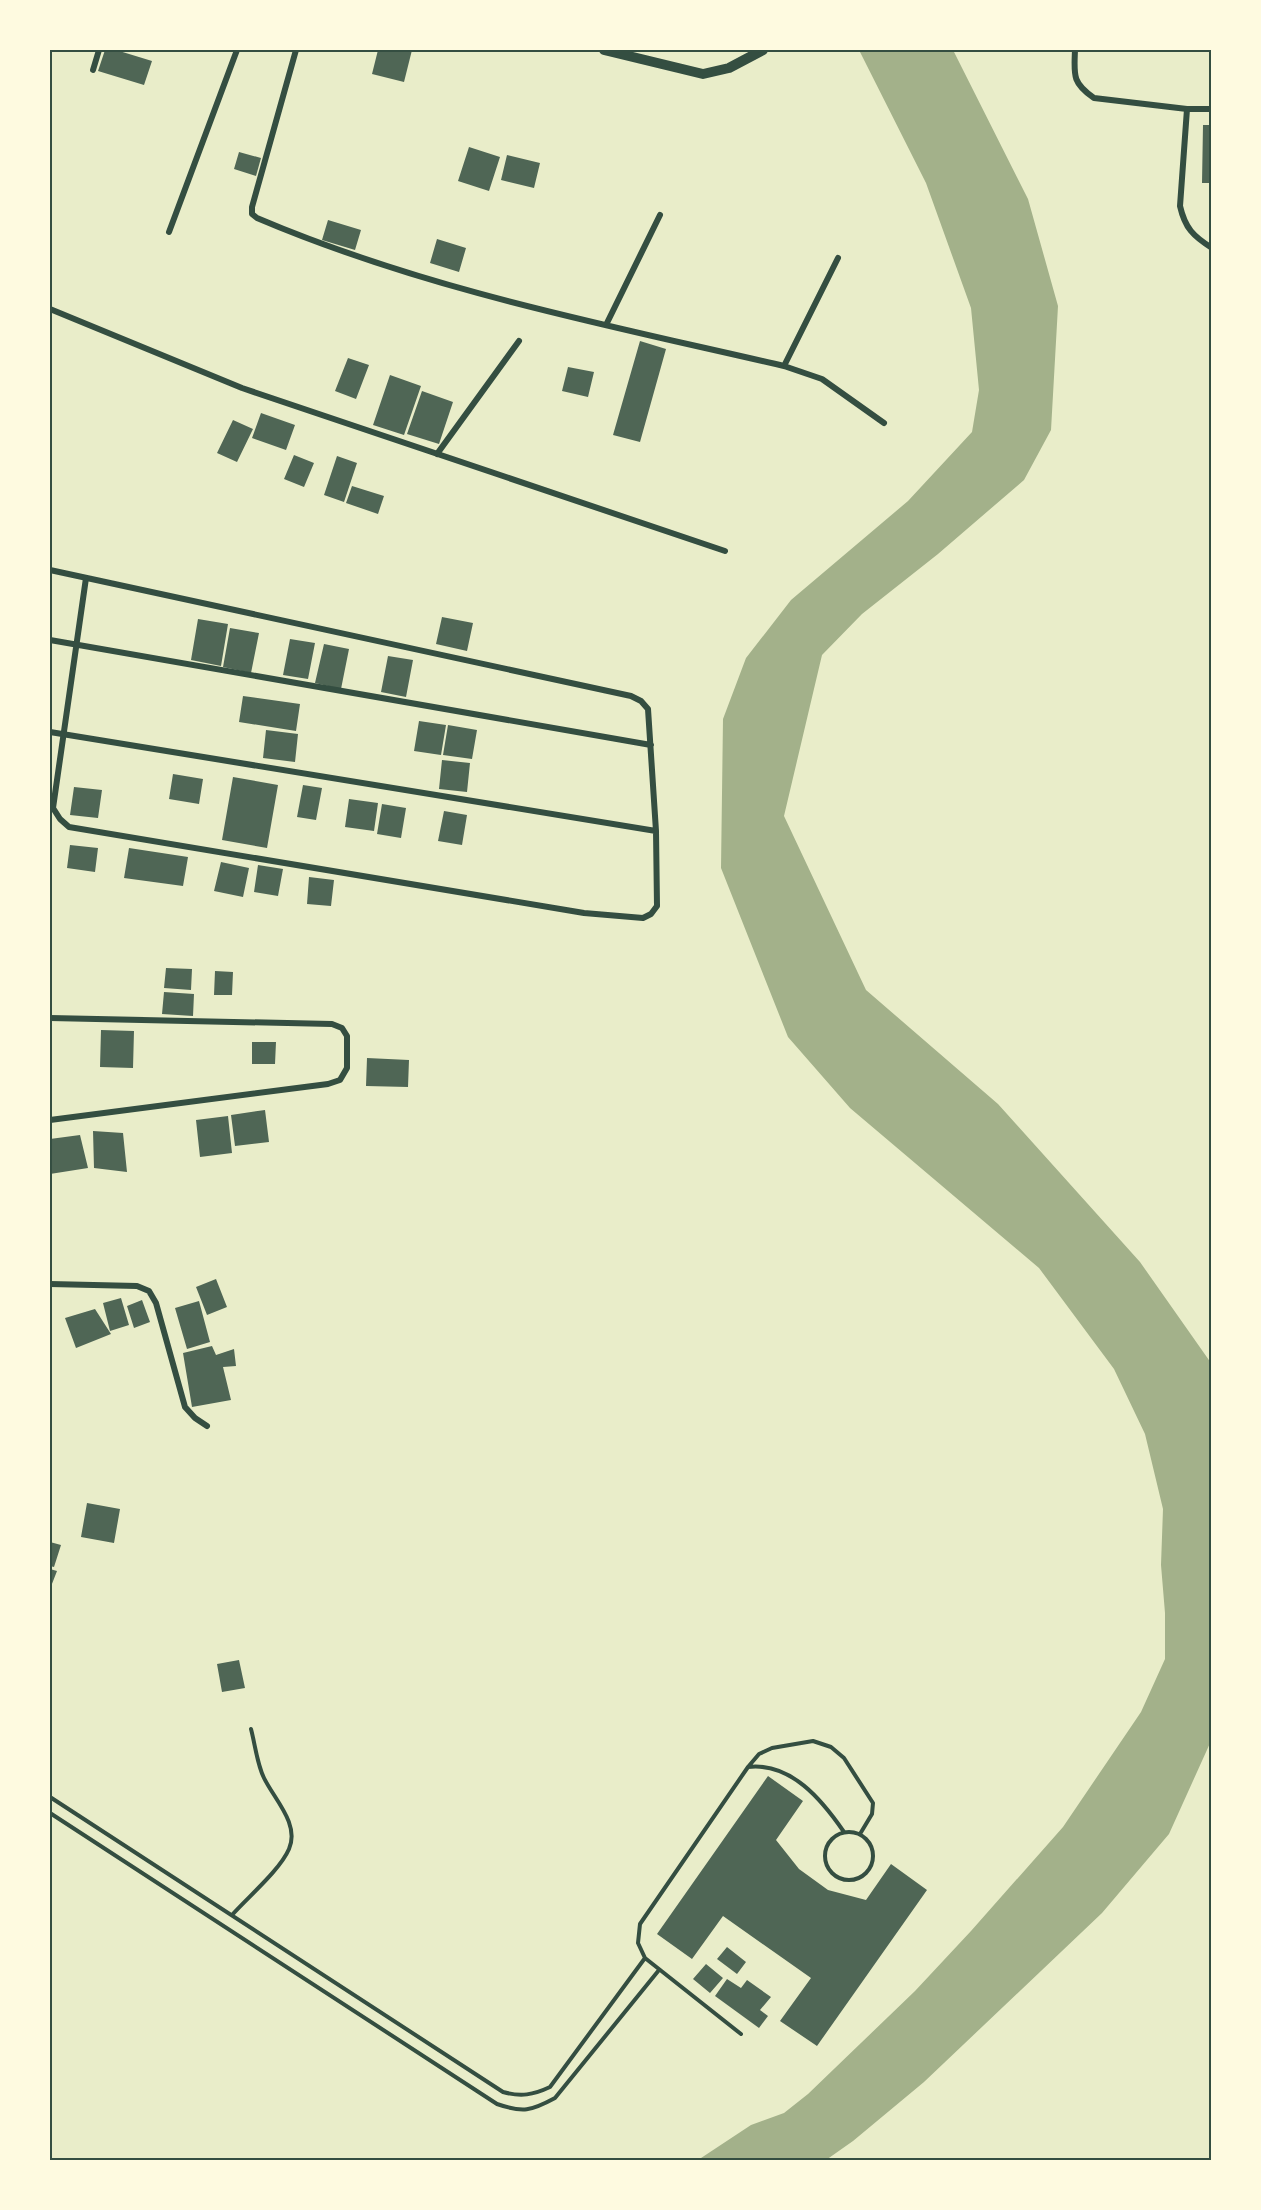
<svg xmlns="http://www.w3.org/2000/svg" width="1261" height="2210" viewBox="0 0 1261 2210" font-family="Lato,sans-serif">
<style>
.water{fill:#a3b18a}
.building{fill:#4f6655}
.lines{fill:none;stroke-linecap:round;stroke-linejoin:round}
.service{stroke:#344e41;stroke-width:4}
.minor{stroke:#344e41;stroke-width:6}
.tertiary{stroke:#344e41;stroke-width:10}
.neatline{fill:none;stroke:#344e41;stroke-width:2}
</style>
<rect width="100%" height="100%" fill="#e9edc9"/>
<!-- water -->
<path class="water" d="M859,50H953L1028,199L1058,306L1051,430L1024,480L938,554L862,614L822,655L784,816L866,990L998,1104L1140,1262L1211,1363V1741L1169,1834L1102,1913L924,2082L853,2141L826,2160H698L751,2125L784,2113L808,2094L915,1991L971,1931L1063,1827L1141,1712L1165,1659V1613L1161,1565L1163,1509L1145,1434L1114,1369L1039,1268L850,1108L788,1037L721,868L723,719L746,658L791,600L908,501L972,432L979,390L971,308L926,183Z"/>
<!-- building -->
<path class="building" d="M105,50H116L152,61L144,85L98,71Z
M378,50H412L404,82L372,74Z
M1203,125H1212V183H1202Z
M469,147L500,157L489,191L458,181Z
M239,152L261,158L256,176L234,169Z
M507,155L540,163L534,188L501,180Z
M328,220L361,230L355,250L322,240Z
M437,239L466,248L459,272L430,263Z
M640,341L666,349L640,442L613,435Z
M348,358L369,365L356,399L335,391Z
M568,367L594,372L588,397L562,391Z
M390,375L421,386L404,435L373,425Z
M422,391L453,402L439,444L407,434Z
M261,413L295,425L286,450L252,438Z
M233,420L253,429L237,462L217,453Z
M294,455L314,463L304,487L284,479Z
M337,456L357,463L344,502L324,495Z
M352,486L384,496L378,514L346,503Z
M442,617L473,623L467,651L436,644Z
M198,619L228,624L221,666L191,660Z
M230,628L259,633L251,673L223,667Z
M290,639L315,643L308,679L283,675Z
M324,644L349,649L341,689L315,683Z
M388,656L413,660L406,697L381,692Z
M243,696L300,704L296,731L239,722Z
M419,721L446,725L441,755L414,751Z
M448,725L477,730L472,759L443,755Z
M266,730L298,734L295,762L263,758Z
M442,760L470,763L467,792L439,789Z
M173,774L203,779L199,804L169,799Z
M233,777L278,785L267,848L222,840Z
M303,785L322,788L316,820L297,817Z
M74,787L102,790L98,818L70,815Z
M349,799L378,803L374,831L345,827Z
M382,804L406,808L401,838L377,834Z
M444,811L467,815L462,845L438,841Z
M70,845L98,848L95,872L67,868Z
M129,848L188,857L183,886L124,878Z
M221,862L249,868L243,897L214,891Z
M258,865L283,869L278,896L254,892Z
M309,877L334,880L331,906L307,904Z
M166,968L192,969L191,990L164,988Z
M215,971L233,972L232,995H214Z
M164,992L194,994L193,1016L162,1014Z
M101,1030L134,1031L133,1068L100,1067Z
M252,1042H276L275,1064H252Z
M367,1058L409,1060L408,1087L366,1086Z
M265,1110L269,1142L235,1146L231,1115Z
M228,1116L232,1153L200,1157L196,1120Z
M93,1131L123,1133L127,1172L94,1168Z
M80,1135L88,1168L50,1174V1139Z
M216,1279L227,1307L207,1315L196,1287Z
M121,1298L129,1325L110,1331L103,1303Z
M142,1300L150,1322L134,1328L127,1306Z
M199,1301L210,1342L187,1349L175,1308Z
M95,1309L111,1334L76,1348L65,1318Z
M212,1346L216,1355L234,1349L236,1366L223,1367L231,1400L192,1407L183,1353Z
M87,1503L120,1509L114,1543L81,1537Z
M50,1542L61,1545L54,1567L50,1566Z
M50,1569L57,1571L50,1589Z
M239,1660L245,1688L222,1692L217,1664Z
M768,1776L803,1801L776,1840L799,1869L828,1890L866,1900L891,1864L927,1890L817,2046L780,2021L811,1978L723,1916L692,1959L657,1934Z
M727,1947L746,1962L737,1974L717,1959Z
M706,1964L723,1978L710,1993L693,1979Z
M727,1979L741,1988L747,1980L771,1997L760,2010L768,2016L759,2028L715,1996Z"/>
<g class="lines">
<!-- service -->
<path class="service" d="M748,1767C791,1762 822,1800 844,1832
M50,1797L503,2092C521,2097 533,2095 550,2087L645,1958
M50,1813L497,2104C523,2113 531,2111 555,2098L659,1970
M825 1856a24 24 0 1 1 48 0a24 24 0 1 1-48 0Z
M232,1915C248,1897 280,1870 289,1849C300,1824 274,1799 264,1778C257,1764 255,1744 251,1729
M741,2034L645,1958L638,1943L640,1924L748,1767L759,1754L772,1748L813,1741L831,1747L844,1758L873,1803L872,1814L860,1834"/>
<!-- minor -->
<path class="minor" d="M296,50L252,207V214L257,218C426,290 607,325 784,366L822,379L884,423
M1075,50C1074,75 1072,83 1094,98L1187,109H1212
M93,70L99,50
M1187,109L1180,206C1185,228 1193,236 1212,248
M169,232L237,50
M50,309L242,388L725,551
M606,325L660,215
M784,366L838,258
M437,454L519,341
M50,570L631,696L641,701L648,709L656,831L657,906L651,914L643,918L584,913L69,827L60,819L53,808L86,578
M50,640L651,745
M50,732L656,831
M50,1018L332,1024L342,1028L347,1036V1068L340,1080L328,1084L50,1120
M50,1284L137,1286L149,1291L156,1303L185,1407L195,1418L207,1426"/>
<!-- tertiary -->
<path class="tertiary" d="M604,50L703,74L729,68L763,50"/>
</g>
<!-- border -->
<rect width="1261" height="2210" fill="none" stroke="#fefae0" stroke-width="102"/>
<rect x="51" y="51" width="1159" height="2108" class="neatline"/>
</svg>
